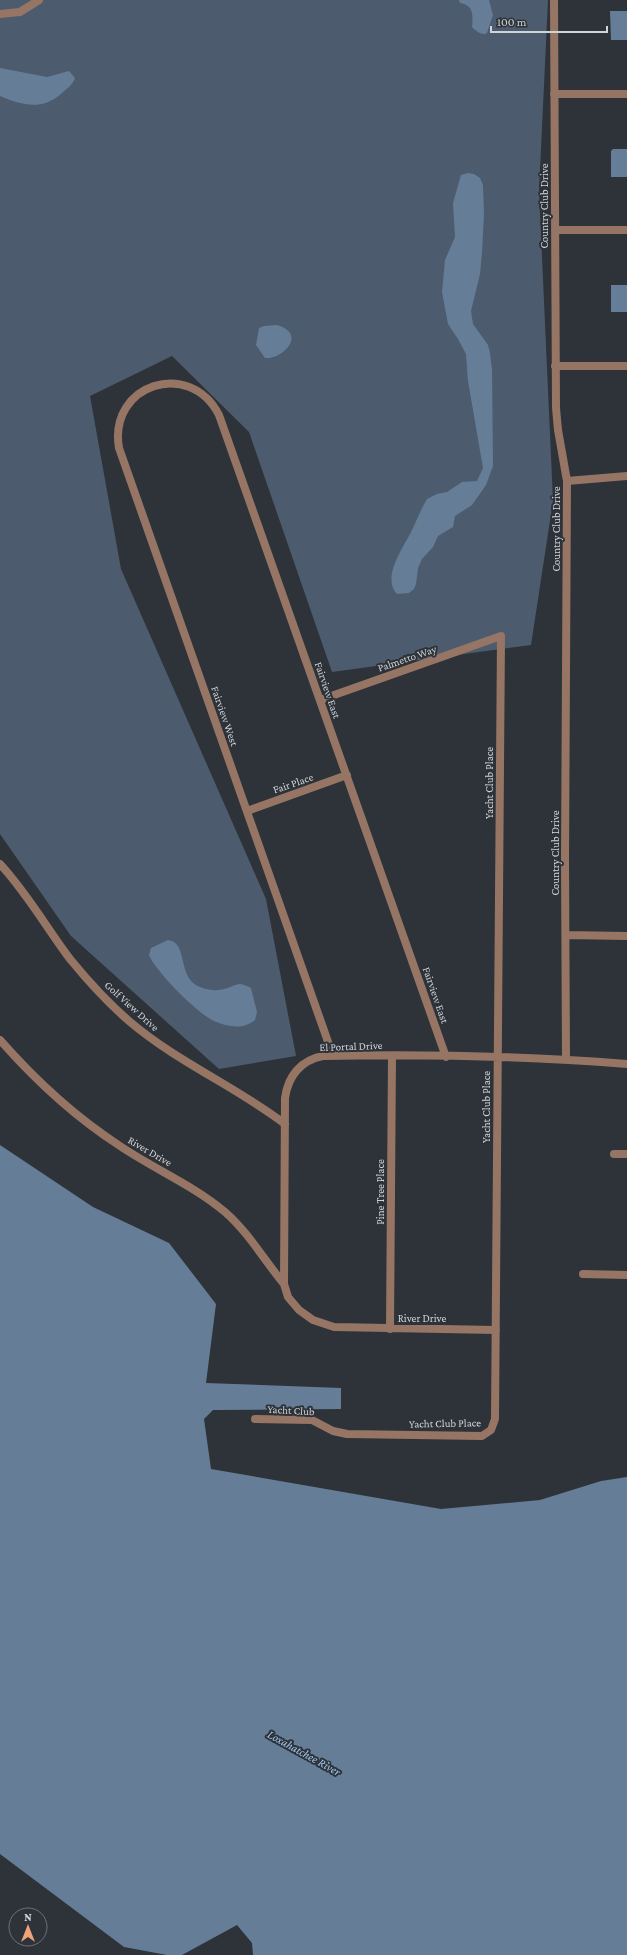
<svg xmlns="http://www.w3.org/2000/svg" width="627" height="1955" viewBox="0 0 627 1955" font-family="'Crimson Pro',serif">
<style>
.green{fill:#4c5c6e}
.water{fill:#667d97}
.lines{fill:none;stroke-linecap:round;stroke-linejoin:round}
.minor{stroke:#967565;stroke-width:8}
.labels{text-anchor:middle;stroke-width:4;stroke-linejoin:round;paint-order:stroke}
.street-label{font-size:11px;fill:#d0d3d7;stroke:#2d3339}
.water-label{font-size:12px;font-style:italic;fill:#a1c9f7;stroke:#2d3339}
</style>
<rect width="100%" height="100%" fill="#2d3339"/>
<!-- green -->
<path class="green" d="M0,0H548L539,191L553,501L531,645L332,672L249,432L172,356L90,396L121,569L266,899L296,1056L219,1069L71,936L0,834Z"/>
<!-- water -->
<path class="water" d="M459,0H489L493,15L487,33C482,36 476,31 472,27C473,16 474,5 460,3Z
M610,11H627V40H611Z
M0,68L47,77L69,71L75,78C72,86 67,88 61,94C41,111 22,105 0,96Z
M613,149H627V177H611V151Z
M468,173L474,174L480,178L483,185L484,214L482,253L480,274L471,311L473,324L488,345L490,353L492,370L493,466L486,485L472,505L455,516L453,527L438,536L433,547L422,559L418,568L416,584L414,589L409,593L397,594C381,577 404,547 412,530C417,520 421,509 427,499L437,494L447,492L462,482L477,481L483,468L468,381L466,354L458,339L448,324L442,292L445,260L455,237L453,203L461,175Z
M611,285H627V312H611Z
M277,325C308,334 282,360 265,358L256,345L259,328L264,326Z
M168,940C186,942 179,968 192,982C199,989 215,992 224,989C229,988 234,985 239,984C243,984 247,986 251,988L257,1012L255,1020C243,1030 228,1027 214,1021C197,1013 156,972 149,955L151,948Z
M0,1145L93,1207L169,1243L216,1304L206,1383L341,1388V1409L213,1410L204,1419L211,1469L441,1509L540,1500L601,1481L627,1477V1955H253L252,1943L237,1925L182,1955H167L124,1947L0,1854Z"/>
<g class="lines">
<!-- minor -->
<path class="minor" d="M554,0L556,408L558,430L567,481L565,861L566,1059
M0,14L20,12L39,0
M554,94H627
M555,230H627
M555,366H627
M567,481L627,476
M247,811L347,775
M0,864C27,893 46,927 70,959C88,981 107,1002 129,1021C177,1062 235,1086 285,1124
M566,935L627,936
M0,1040C36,1081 75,1117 120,1146C154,1169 193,1185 225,1212C249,1233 264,1260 284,1284
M333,1056L119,448C108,384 190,358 219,415L446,1057
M614,1154H627
M583,1274L627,1275
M390,1329L392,1056
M496,1330L334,1327L313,1320L299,1310L288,1297L284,1284L285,1098C288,1076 301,1060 323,1056C424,1054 526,1056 627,1064
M255,1419L312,1420L333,1431L347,1434L482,1436L491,1430L495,1419L501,636L320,700"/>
</g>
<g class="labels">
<!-- street labels -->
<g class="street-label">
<text transform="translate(544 206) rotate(-90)" y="4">Country Club Drive</text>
<text transform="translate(556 529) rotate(-90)" y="4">Country Club Drive</text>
<text transform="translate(407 658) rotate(-19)" y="4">Palmetto Way</text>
<text transform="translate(328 690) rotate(71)" y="4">Fairview East</text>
<text transform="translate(225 716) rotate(71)" y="4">Fairview West</text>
<text transform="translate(293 783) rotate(-19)" y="4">Fair Place</text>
<text transform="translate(489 783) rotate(-90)" y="4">Yacht Club Place</text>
<text transform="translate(555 853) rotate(-90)" y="4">Country Club Drive</text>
<text transform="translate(436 995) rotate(71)" y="4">Fairview East</text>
<text transform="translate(132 1006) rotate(42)" y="4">Golf View Drive</text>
<text transform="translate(351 1046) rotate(-2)" y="4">El Portal Drive</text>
<text transform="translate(486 1107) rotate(-90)" y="4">Yacht Club Place</text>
<text transform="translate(150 1151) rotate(30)" y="4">River Drive</text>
<text transform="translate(380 1192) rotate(-90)" y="4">Pine Tree Place</text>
<text x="422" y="1322">River Drive</text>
<text transform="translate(291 1410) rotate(3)" y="4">Yacht Club</text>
<text transform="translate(445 1423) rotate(-1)" y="4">Yacht Club Place</text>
</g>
<!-- water labels -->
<g class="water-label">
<text transform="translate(304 1753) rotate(29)" y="4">Loxahatchee River</text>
</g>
</g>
<!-- north arrow -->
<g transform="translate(28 1927)"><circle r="19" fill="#2d3339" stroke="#6e7378"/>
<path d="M0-3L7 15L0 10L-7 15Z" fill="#f0a27a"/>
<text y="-6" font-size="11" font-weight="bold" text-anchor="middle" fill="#d0d3d7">N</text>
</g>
<!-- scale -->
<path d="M491 26v6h116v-6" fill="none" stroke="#d0d3d7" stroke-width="2"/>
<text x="497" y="26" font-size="12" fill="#d0d3d7" stroke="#2d3339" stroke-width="3" paint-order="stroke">100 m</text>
</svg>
